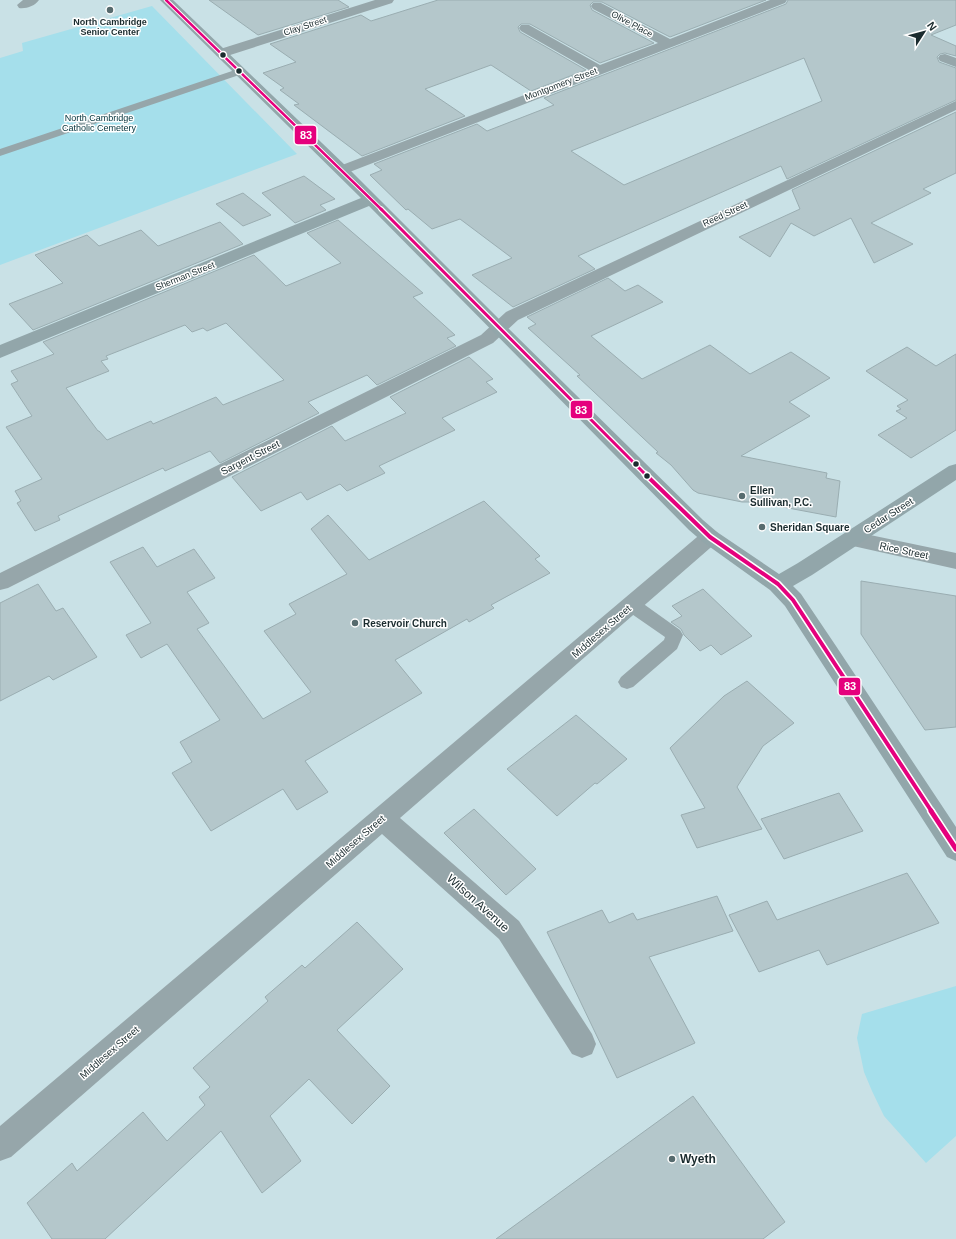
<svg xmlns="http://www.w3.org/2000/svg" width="956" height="1239" viewBox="0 0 956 1239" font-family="Arial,sans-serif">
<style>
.green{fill:#a5dfeb}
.building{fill:#b4c7cb;stroke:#9aadb1;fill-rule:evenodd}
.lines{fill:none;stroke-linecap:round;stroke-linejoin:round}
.lane{fill:#96a6aa;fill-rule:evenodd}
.street{fill:#96a6aa;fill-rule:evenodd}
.secondary{fill:#92a6aa;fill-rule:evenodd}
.bus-1-far3-casing{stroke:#fff;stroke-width:4.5}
.bus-1-far2-casing{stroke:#fff;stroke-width:5.5}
.bus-1-far1-casing{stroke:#fff;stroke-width:7}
.bus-1-casing{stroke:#fff;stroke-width:8}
.bus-1-far3{stroke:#e5007d;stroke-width:2.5}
.bus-1-far2{stroke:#e5007d;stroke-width:3}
.bus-1-far1{stroke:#e5007d;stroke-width:4}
.bus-1{stroke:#e5007d;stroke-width:5}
.poi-dot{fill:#576b6e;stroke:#fff;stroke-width:1.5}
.bus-dot{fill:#1a2b2e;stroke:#fff;stroke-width:1.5}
.labels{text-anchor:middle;stroke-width:3;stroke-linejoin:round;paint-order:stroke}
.far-poi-label{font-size:9px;font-weight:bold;fill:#1a2b2e;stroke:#fff}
.far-street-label{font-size:9px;fill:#1a2b2e;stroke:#fff}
.far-park-label{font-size:9px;fill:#00323a;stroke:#fff}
.street-label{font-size:10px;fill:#1a2b2e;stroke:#fff}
.poi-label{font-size:10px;font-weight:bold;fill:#1a2b2e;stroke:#fff;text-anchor:start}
.near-street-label{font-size:12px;fill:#1a2b2e;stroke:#fff}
.near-poi-label{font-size:12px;font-weight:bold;fill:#1a2b2e;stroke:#fff;text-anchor:start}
.line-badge{stroke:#fff;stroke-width:1.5}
.badge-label{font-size:11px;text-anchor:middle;font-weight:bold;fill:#fff}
</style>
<rect width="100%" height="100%" fill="#c9e1e6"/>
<!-- green -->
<path class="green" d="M152,6L297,154L0,265V58L23,51L22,43Z
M956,986V1136L926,1163L884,1116L872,1091L864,1072L857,1038L862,1014Z"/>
<!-- building -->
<path class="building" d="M209,0H338L349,7L258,35Z
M438,0H766L670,37L602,2H593L590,5L592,10L654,43L600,63L530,24H521L518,27L520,32L586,70L531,91L491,65L425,89L465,116L362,156L294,105L299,104L280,90L284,88L263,73L296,62L270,44L361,15L371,21Z
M788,0H956V25L931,35L956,46V56L945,53L940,54L937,57L939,62L956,68V100L787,179L781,166L578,256L595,269L513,307L472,275L512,258L460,219L432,229L408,209L406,210L370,175L382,170L374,164L477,124L487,131L554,105L544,98L786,4ZM804,58L822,101L624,185L571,151Z
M956,112V173L923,189L931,193L871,223L913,244L874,263L851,218L814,236L791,223L770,257L739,237L800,209L792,190Z
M304,176L335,199L320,205L326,210L295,223L262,193Z
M243,193L271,215L243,226L216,204Z
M338,220L423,293L413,297L455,335L447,338L456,346L377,385L367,375L308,402L319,413L220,463L210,451L165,471L163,468L58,516L60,520L35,531L17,503L21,501L15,491L42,479L6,427L32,416L11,384L18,381L11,371L54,354L43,342L254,255L286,286L341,263L307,233ZM226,323L284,380L223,405L216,397L153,424L151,421L107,440L99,431H98L66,388L109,371L101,361L108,359L106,356L185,325L192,332L203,328L207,331Z
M220,222L243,244L33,330L9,304L63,283L35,255L87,235L99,246L141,230L158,246Z
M608,278L625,291L638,285L663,302L591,336L642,379L710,345L750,374L791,352L830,378L789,402L810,416L741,456L827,473L826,478L840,481L836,517L756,502H742L698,493L693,490L671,465L656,453L658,452L577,376L580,375L528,328L536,324L527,317Z
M907,347L936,366L956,354V430L911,458L878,435L907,418L896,411L901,409L897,406L908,400L866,371Z
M469,357L493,379L486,382L497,392L442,418L455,430L379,466L385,473L347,491L340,484L307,500L301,492L261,511L232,477L332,426L345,441L406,413L390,397Z
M484,501L540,556L535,559L550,573L491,605L494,608L469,622L467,619L395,660L422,693L305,761L328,792L297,810L283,789L211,831L172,773L192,762L180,742L220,720L167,644L141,658L126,635L151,623L110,562L143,547L157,567L194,549L215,578L187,592L209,623L197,629L263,719L311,692L264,631L296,614L289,604L347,574L311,529L328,515L369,560Z
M861,581L956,596V727L925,730L861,634Z
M38,584L56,611L63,608L97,657L53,680L49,676L0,701V603Z
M703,589L752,636L721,655L711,645L700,651L684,635L681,629L671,622L682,616L672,606Z
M747,681L794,723L763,746L737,787L762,829L697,848L681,815L705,808L670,748L724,696Z
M576,715L627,759L597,784L595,783L557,816L507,769Z
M839,793L863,831L784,859L761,819Z
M474,809L536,869L506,895L444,833Z
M907,873L939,923L827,965L819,950L759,972L729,915L767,901L777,920Z
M717,896L733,931L649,957L695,1043L617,1078L547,932L602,910L609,923L633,913L637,920Z
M357,922L403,969L337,1030L390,1086L352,1124L309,1079L270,1116L301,1161L262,1193L221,1131L105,1239H52L27,1203L72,1163L77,1171L143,1112L167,1141L205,1105L199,1097L210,1087L193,1068L268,1001L265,997L302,965L305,968Z
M693,1096L785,1222L763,1239H496Z"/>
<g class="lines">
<!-- lane -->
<path class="lane" d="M241,68L246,71L245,73L0,156V149Z
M632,599L638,600L680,630L683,635L677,649L633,687L627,689L621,687L618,682L621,677L664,640L665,637L626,610L624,605L626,600Z"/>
<!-- street -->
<path class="street" d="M23,0H39C35,6 26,9 19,8L17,5Z
M375,0H394L392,3L227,56H217L215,53L217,50Z
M770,0H787L785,3L347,173L342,174L337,173L335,170L337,167L589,70L521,31L519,28L521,25H529L600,65L658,43L593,9L591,6L593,3H601L670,39Z
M945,54L956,58V67L940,61L938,58L940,55Z
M956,101V110L518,320L493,343L8,588L0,590V573L481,335L506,312Z
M710,529L717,532L720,537L717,542L400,818L519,921L592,1034L596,1044L592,1054L582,1058L572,1054L499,939L382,834L11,1157L0,1161V1126L703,532Z
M851,531L956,553V569L844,544L841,539L844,534Z"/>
<!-- secondary -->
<path class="secondary" d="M160,0H173L347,167L504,324L703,520L717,532L779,574L798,563L949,466L956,464V480L812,575L793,586L801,594L836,646L956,827V861L947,857L785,606L770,590L703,542L689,530L369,206L0,358V345L361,198Z"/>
<!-- bus-1-far3 casing -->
<g class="bus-1-far3-casing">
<path id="bus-1-far3" d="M166,0L382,210"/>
</g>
<!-- bus-1-far2 casing -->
<g class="bus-1-far2-casing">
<path id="bus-1-far2" d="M381,209L646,475"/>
</g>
<!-- bus-1-far1 casing -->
<g class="bus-1-far1-casing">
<path id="bus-1-far1" d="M645,474L710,537L778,584L793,600L932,812"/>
</g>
<!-- bus-1 casing -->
<g class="bus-1-casing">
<path id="bus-1" d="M931,811L956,849"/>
</g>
<!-- bus-1-far3 -->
<use href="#bus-1-far3" class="bus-1-far3"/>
<!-- bus-1-far2 -->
<use href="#bus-1-far2" class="bus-1-far2"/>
<!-- bus-1-far1 -->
<use href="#bus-1-far1" class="bus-1-far1"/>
<!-- bus-1 -->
<use href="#bus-1" class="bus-1"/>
</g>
<!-- markers -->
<g class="poi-dot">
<circle cx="110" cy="10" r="4"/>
<circle cx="742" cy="496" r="4"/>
<circle cx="762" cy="527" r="4"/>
<circle cx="355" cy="623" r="4"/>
<circle cx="672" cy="1159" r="4"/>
</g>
<g class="bus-dot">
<circle cx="223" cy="55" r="3.5"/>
<circle cx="239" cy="71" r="3.5"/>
<circle cx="636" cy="464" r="3.5"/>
<circle cx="647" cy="476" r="3.5"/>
</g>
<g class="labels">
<!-- far-poi labels -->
<g class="far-poi-label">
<text x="110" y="25">North Cambridge<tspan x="110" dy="10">Senior Center</tspan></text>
</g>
<!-- far-street labels -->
<g class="far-street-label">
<text transform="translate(632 24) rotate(28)" y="3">Olive Place</text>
<text transform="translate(305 26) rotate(-18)" y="3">Clay Street</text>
<text transform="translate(561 84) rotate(-21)" y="3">Montgomery Street</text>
<text transform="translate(725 214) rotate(-25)" y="3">Reed Street</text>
<text transform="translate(185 276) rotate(-22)" y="3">Sherman Street</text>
</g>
<!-- far-park labels -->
<g class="far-park-label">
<text x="99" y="121">North Cambridge<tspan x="99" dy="10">Catholic Cemetery</tspan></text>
</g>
<!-- street labels -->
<g class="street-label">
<text transform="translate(250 457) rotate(-27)" y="4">Sargent Street</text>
<text transform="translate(888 515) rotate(-33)" y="4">Cedar Street</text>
<text transform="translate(904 550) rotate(12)" y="4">Rice Street</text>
<text transform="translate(601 631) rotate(-41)" y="4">Middlesex Street</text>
<text transform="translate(355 841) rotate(-41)" y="4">Middlesex Street</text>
<text transform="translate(109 1052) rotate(-41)" y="4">Middlesex Street</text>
</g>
<!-- poi labels -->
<g class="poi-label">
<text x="750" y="494">Ellen<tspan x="750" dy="12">Sullivan, P.C.</tspan></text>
<text x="770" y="531">Sheridan Square</text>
<text x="363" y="627">Reservoir Church</text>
</g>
<!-- near-street labels -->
<g class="near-street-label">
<text transform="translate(478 903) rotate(42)" y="4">Wilson Avenue</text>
</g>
<!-- near-poi labels -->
<g class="near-poi-label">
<text x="680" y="1163">Wyeth</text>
</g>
</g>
<g class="line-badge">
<rect x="294" y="125" width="23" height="20" rx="4" fill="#e5007d"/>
<rect x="570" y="400" width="23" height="19" rx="4" fill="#e5007d"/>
<rect x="838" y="677" width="23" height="19" rx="4" fill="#e5007d"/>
</g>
<g class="badge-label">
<text x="306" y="139">83</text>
<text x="581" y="414">83</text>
<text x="850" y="690">83</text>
</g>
<!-- north arrow -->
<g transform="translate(924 32) rotate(54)" stroke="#ffffff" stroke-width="3" paint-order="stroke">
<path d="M0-3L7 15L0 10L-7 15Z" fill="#1a2b2e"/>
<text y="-6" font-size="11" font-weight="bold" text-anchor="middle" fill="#1a2b2e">N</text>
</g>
</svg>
